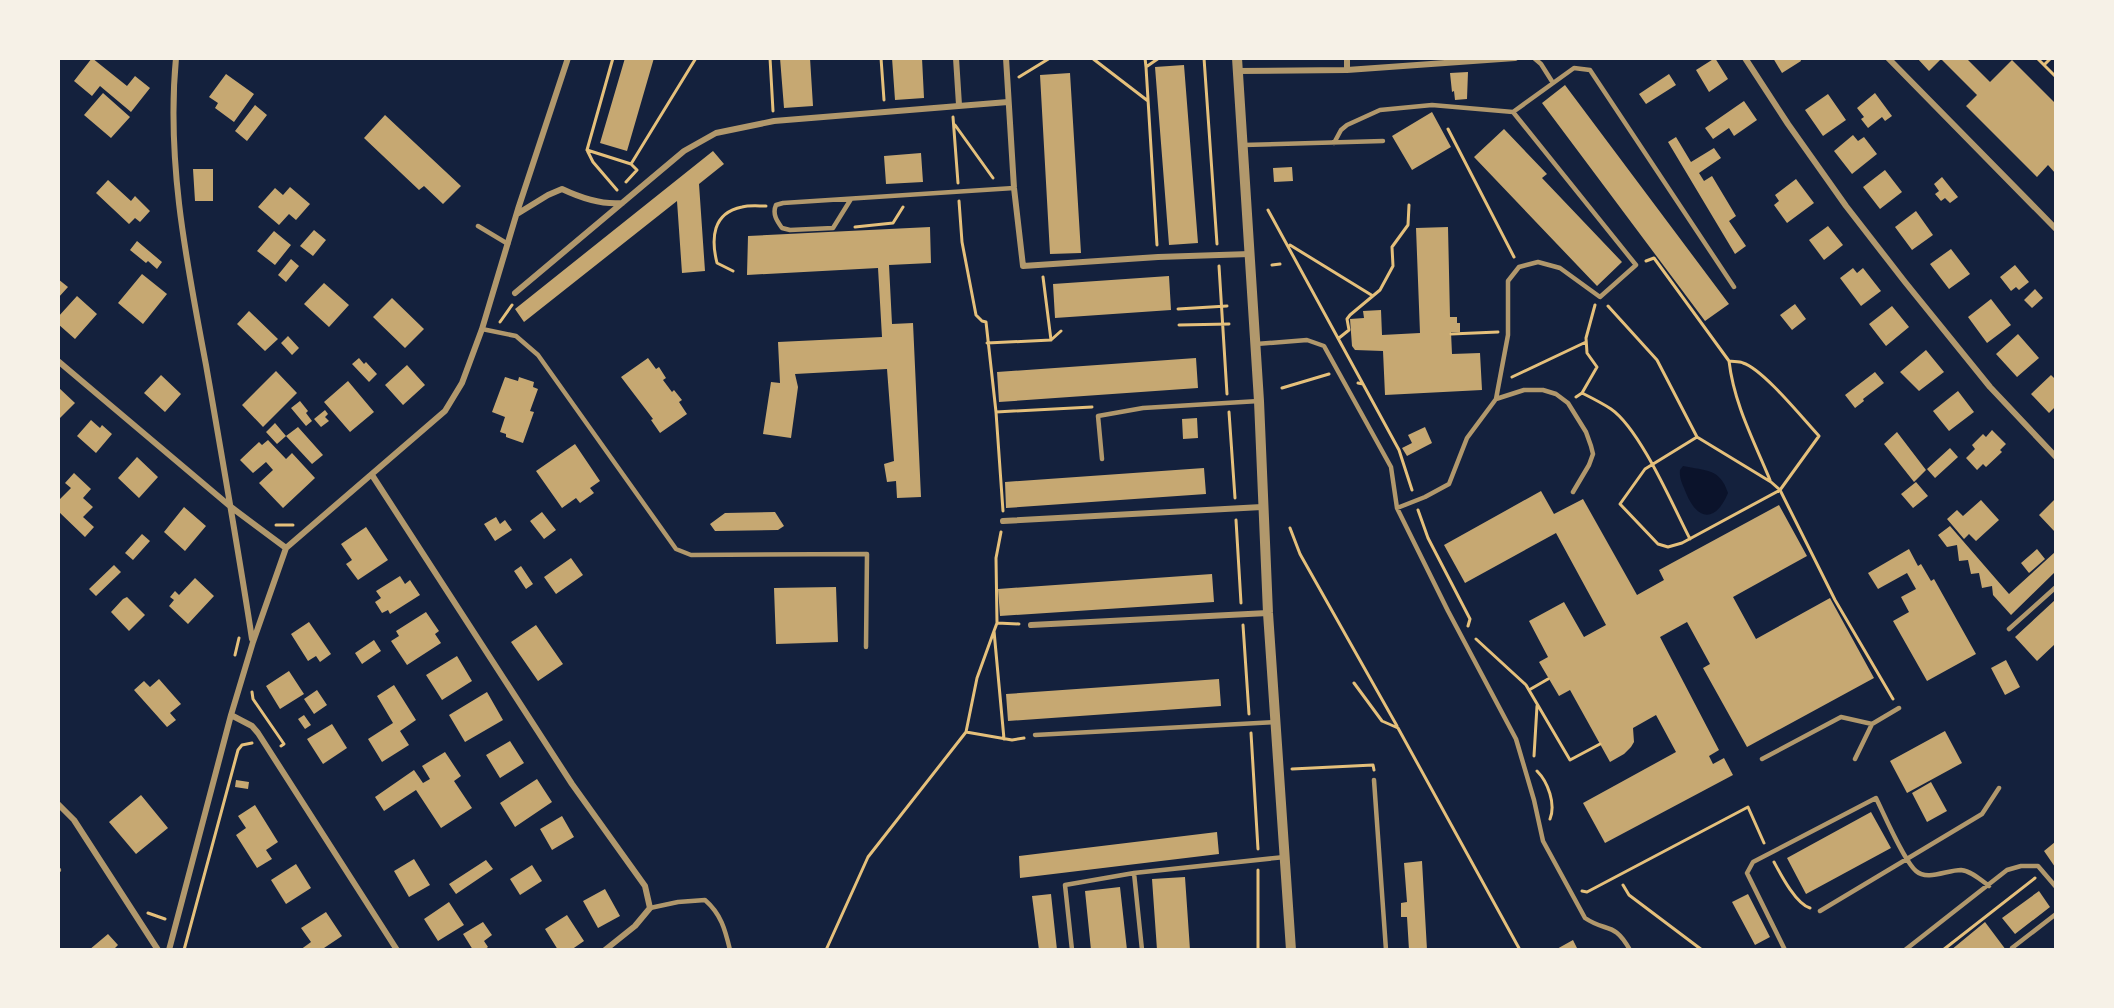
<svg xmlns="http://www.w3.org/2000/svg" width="2114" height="1008" viewBox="0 0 2114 1008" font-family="'Fira Sans',sans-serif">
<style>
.water{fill:#0b132b}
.building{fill:#c6a872}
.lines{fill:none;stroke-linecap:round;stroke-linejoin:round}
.path{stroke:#e5c07b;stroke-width:3}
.service{stroke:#b1986c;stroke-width:4.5}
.minor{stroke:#b1986c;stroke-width:6}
.tertiary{stroke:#b1986c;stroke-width:10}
</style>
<rect width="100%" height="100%" fill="#14213d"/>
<!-- water -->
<path class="water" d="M1683,466C1706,471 1720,468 1728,493C1716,522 1698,522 1686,493C1683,485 1679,479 1680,470Z"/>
<!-- building -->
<path class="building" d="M92,58L127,86L135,76L150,88L131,112L100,86L92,96L74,81Z
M625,58H654L627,151L600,143Z
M780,58H810L813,106L784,108Z
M892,58H922L924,98L895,100Z
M1715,58L1728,79L1709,92L1696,70Z
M1773,58H1800L1801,61L1782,73Z
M1917,58H1966L1990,82L2012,60L2055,103V173L2048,165L2037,177L1966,106L1977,95L1941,59L1929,71Z
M1184,65L1198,243L1169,245L1155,67Z
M1468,72L1467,99L1455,100L1454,91L1452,92L1450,73Z
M1070,73L1081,253L1050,254L1040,75Z
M226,74L254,94L234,122L215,108L218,103L209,97Z
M1669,74L1676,85L1646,104L1639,94Z
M1565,85L1729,304L1705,321L1542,103Z
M103,93L130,117L111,138L84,115Z
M1875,93L1892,116L1885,121L1882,117L1868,128L1861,119L1864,117L1857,108Z
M1828,94L1846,120L1823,136L1805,110Z
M1744,101L1757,120L1734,136L1729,128L1713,139L1705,128Z
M255,105L267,115L247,141L235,131Z
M1432,112L1451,147L1412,170L1392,136Z
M385,115L461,186L443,204L424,186L419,190L364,138Z
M1504,129L1547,174L1542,178L1622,262L1597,286L1474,157Z
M1853,135L1858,141L1864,137L1877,154L1852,174L1834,151Z
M1676,137L1691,162L1714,148L1721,158L1699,173L1704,181L1712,176L1736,216L1729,221L1746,246L1735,254L1668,142Z
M713,151L724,164L699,184L705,271L682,273L677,201L524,322L515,309Z
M921,153L923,182L886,184L884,156Z
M1292,167L1293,181L1274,182L1273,168Z
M193,169H213V201H195Z
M1885,170L1902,192L1880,209L1863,187Z
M1942,177L1958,197L1950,203L1945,198L1941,201L1935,194L1939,191L1934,184Z
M1796,179L1814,203L1787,223L1774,205L1779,201L1775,195Z
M108,180L131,201L135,196L150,211L140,222L135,218L129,224L96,193Z
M290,187L310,204L296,220L289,214L279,225L258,207L275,188L283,195Z
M1916,211L1933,235L1912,250L1895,227Z
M1828,226L1843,245L1824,260L1809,240Z
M930,227L931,263L889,265L892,324L913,323L921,497L897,498L896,481L887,482L884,464L894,461L887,369L795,374L798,387L791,438L763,434L771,382L780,383L778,342L882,337L878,268L747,275L748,236Z
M1448,227L1450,317H1457V323H1460V332H1451L1452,354L1480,353L1482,390L1385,395L1383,351L1355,350L1352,346L1350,319L1364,318L1363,311L1381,310L1382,335L1420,333L1416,228Z
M314,230L326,240L313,256L300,246Z
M274,231L291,245L275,265L257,251Z
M137,241L162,262L157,269L148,261L146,263L130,250Z
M1951,249L1970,274L1949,289L1930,264Z
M291,259L299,266L286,282L278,275Z
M2015,265L2029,282L2019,290L2016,287L2011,291L2000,277Z
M1853,268L1857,273L1863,268L1881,291L1861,306L1840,278Z
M142,274L167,294L143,324L118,303Z
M1169,276L1171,310L1055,318L1053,284Z
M58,279L68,287L58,298Z
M324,283L349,305L329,327L304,304Z
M2035,289L2043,298L2032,308L2024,300Z
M77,296L97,314L75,339L58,324V317Z
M392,298L424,329L405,348L373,317Z
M1991,299L2011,325L1987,343L1968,317Z
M1795,304L1806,319L1792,330L1780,315Z
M1892,306L1909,327L1886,346L1869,324Z
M249,311L278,339L265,351L237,324Z
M2018,334L2039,358L2017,377L1996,354Z
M288,336L299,348L292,355L281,343Z
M1926,350L1944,372L1919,391L1900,372Z
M359,358L364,364L366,362L377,374L369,382L352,364Z
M648,358L656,369L659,367L666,378L663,380L672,392L674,390L682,400L679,402L687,414L660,433L651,420L653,419L621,377Z
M1196,358L1198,388L999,402L997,372Z
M407,365L425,385L403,405L385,385Z
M276,371L297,393L263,427L242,405Z
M1875,372L1884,383L1863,399L1864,401L1855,408L1845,395Z
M161,375L181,394L165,412L144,393Z
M2051,375L2055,379V407L2049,413L2031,394Z
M505,377L518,381L519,377L534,382L533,387L538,389L530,411L534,412L523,443L506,437V434L500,432L505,417L492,412Z
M348,381L374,412L350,432L324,402Z
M58,387L75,403L58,420Z
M1958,391L1974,412L1949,431L1933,411Z
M300,401L308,411L306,413L312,421L306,426L291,408Z
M325,410L328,414L325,417L329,421L321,427L314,419Z
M1197,418L1198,438L1183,439L1182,419Z
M91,420L100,428L102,425L112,434L96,453L77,436Z
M275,423L286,436L277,444L266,432Z
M298,427L323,455L312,464L286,436Z
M1425,427L1432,443L1407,456L1402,448L1412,443L1408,435Z
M1992,430L2006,444L2000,450L2002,452L1986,467L1983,464L1977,470L1966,458L1975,449L1972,445L1983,434L1986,437Z
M1897,432L1926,470L1914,482L1884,444Z
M268,440L286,459L292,453L315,478L283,508L259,483L273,470L266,462L253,473L240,460L259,442L262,445Z
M575,444L600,481L590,488L594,493L580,503L576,498L562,508L536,471Z
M1950,448L1958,457L1935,478L1927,469Z
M137,457L158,477L139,498L118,478Z
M1204,468L1206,494L1006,508L1005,482Z
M74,473L91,489L83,498L93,507L83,517L94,527L85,537L58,511V501L71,488L65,483Z
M1916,482L1928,496L1913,508L1901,494Z
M1541,491L1554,514L1583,499L1637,595L1664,580L1659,570L1779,505L1807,556L1733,597L1756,639L1830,598L1874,678L1747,747L1703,668L1710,664L1687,622L1660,637L1719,750L1709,756L1713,764L1724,758L1733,775L1605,843L1583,803L1676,752L1656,715L1633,728L1634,742L1631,747L1624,754L1610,762L1570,690L1559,696L1539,662L1548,657L1529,621L1564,602L1584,637L1606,625L1556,533L1465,583L1444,545Z
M2055,499V532L2039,515Z
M1981,500L1999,520L1976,541L1969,534L1964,539L1947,519L1957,510L1963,516Z
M184,507L206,526L185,551L164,532Z
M542,512L556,530L544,539L530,521Z
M775,512L784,526L778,530L715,531L710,524L725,513Z
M496,517L500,524L505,520L512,530L495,541L484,524Z
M1950,526L2009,594L2055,552V572L2011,615L1993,595L1992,586L1982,588L1979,573L1971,574L1968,560L1959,561L1957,545L1947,547L1938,535Z
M366,527L388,560L358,580L346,564L352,560L341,544Z
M142,534L150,541L133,560L125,553Z
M1909,549L1918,566L1921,564L1931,581L1934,579L1976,654L1927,681L1893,621L1909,612L1901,597L1916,589L1907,573L1878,589L1868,573Z
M2037,549L2045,559L2029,573L2021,563Z
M571,558L583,575L556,594L544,577Z
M114,565L121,572L96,596L89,589Z
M521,566L533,584L526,589L514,571Z
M1212,574L1214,602L1000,616L998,589Z
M400,576L405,584L410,580L420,595L390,614L388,610L382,613L375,602L381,598L376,591Z
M195,578L214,596L188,624L169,606L174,600L170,597L175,591L179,595Z
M836,587L838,642L776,644L774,588Z
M127,597L145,615L129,631L111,612L123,599Z
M2055,600V644L2037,661L2015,637Z
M426,612L439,631L435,634L441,643L407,665L391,641L399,636L396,631Z
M309,622L331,654L320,662L316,656L308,661L291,634Z
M536,625L563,664L538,681L511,642Z
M374,640L381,651L362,664L355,653Z
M457,656L472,681L442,700L426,675Z
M2006,660L2020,687L2005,695L1991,668Z
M289,671L304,694L280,709L266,686Z
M159,679L181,704L170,713L176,720L167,727L134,690L144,681L150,687Z
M1219,679L1221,706L1008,721L1006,694Z
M394,685L416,720L400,731L409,745L382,762L368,739L393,723L377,696Z
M317,690L327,705L314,714L304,699Z
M487,692L503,720L465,742L449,715Z
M304,715L311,725L305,729L298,719Z
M332,724L347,748L323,764L307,739Z
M1945,731L1962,763L1907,793L1890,761Z
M510,741L524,763L500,778L486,755Z
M445,752L461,776L454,781L472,808L441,828L416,790L384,811L375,797L414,770L423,783L430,779L422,766Z
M537,779L552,802L515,827L500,803Z
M236,780L249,782L248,789L235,787Z
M1931,782L1947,811L1927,822L1912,793Z
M141,795L168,828L136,854L109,822Z
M255,805L278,842L266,850L272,859L257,868L236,835L246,828L238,816Z
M1871,812L1891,848L1806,894L1787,858Z
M562,816L574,837L552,850L540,829Z
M1217,832L1219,854L1020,878L1019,856Z
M2055,842V867L2044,851Z
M414,859L430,885L409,897L394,871Z
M486,860L493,869L456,894L449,884Z
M1422,861L1427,950H1409L1407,917H1401V903L1407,902L1404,863Z
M296,864L311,888L286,904L271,880Z
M532,865L542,881L520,895L510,879Z
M1185,877L1190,950H1157L1152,879Z
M1120,887L1127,950H1091L1085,891Z
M605,889L620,916L598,928L583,901Z
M2039,891L2050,907L2015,934L2002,918Z
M1051,894L1057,950H1039L1032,896Z
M1748,894L1770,937L1755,945L1732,902Z
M449,902L464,925L438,941L424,919Z
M326,912L342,936L321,950H300L311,942L301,928Z
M567,915L584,941L571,950H558L545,929Z
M483,922L492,935L484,941L488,947L484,950H473L463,934Z
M1985,922L2006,950H1951Z
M108,934L118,945L113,950H89Z
M1573,940L1578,950H1555Z"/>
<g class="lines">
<!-- path -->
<path class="path" d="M613,58L587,150L631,164L637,170L626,182
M770,58L773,111
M881,58L884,100
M1092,58L1148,101
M1145,58L1146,67L1159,58
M1204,58L1217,244
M2037,58L2056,77
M2044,65L2051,58
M1146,67L1157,245
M1019,77L1050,58
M953,117L958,183
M955,125L993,178
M1448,129L1514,257
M587,150L593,162L617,190
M631,164L696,58
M959,201L962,242L976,315L982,321L986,322L996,412L1003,511
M1268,210L1363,384
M855,227L893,223L903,207
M1290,245L1373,296
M1646,261L1654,258L1729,361C1734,404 1754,441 1770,480
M1272,265L1280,264
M1219,266L1227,394
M733,271L717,263C711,239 712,213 742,207C749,205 758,206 766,206
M1043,277L1051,340
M1608,306L1657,360L1697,437
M1178,309L1227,306
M500,322L512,305
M1179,325L1229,324
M1451,334L1498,332
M1339,338L1349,330L1347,319L1350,315L1380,290L1393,266L1392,247L1408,225L1409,205
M987,343L1051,340L1061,331
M1729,361C1733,362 1739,361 1743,363C1763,369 1804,420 1819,436L1780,490L1682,543L1668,547L1658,544L1620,504L1645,469L1697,437L1771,482L1780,490L1835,600L1893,699
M1512,377L1586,342
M1358,383L1363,384L1399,450L1412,490
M1282,388L1329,374
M1582,393C1592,398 1602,403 1611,409C1640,429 1673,506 1690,539
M1576,397L1582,393L1597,367L1587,353L1586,338L1595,305
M996,412L1092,407
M1229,412L1235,498
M1418,510L1428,538L1470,619L1468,626
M1236,520L1241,603
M276,525H293
M1290,528L1300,554L1397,726
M997,623L1019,624
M1243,625L1249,714
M994,631L997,623L996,558L1001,532
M1476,639L1526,685L1570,760L1600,744
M235,655L239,638
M1354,683L1382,721L1398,728L1520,950
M1529,690L1548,679
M252,692L253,699L284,744L281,746
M966,732L977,678L994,631L1004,739
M1251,733L1258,849
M1534,756L1537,706
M1292,769L1373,765L1374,770
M1537,771C1548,782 1556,804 1550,819
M1774,862C1781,875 1796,904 1810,908
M1623,885L1629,895L1702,950
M1582,891L1587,892L1748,807L1764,843
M148,913L165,919
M184,950L238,750L242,745L252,743
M826,950L868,857L966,732L1012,740L1024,738
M1258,950V870
M1943,950L2035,878"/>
<!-- service -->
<path class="service" d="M1534,58L1541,64L1553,83
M1334,143L1341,130L1347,125L1380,110L1432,105L1513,112L1574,68L1590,70L1734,287
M1243,145L1383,141
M851,199L833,228L790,230L782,228C777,221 772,214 776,205L783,203L1014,188
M478,226L508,244
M482,329L516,336L538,355L676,549L691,555L867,554L866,647
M1256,344L1307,340L1324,346L1391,467L1397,508L1448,611L1516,739L1534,800L1543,841L1585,918C1607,933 1614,921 1630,950
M1496,399L1508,335V281L1519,267L1538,262L1560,268L1600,297L1636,265L1513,112
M1102,459L1098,416L1143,408L1259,401
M1397,508L1425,497L1449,484L1467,438L1496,399L1524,390H1543L1556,394L1568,403L1586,432L1591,446L1593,454L1589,465L1573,492
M2009,629L2056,587
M1872,724L1899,708
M1035,735L1275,722
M1762,759L1841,717L1872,724L1855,759
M1374,780L1386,950
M58,870H59
M1134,873L1142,950
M650,908L678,902L705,900C721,914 725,929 730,950
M1820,911L1982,814L1999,788
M1072,950L1065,885L1134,873L1285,857
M1785,950L1747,873L1753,862L1876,798C1884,814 1904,861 1916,871C1927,881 1947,870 1961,870C1971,871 1981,880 1989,886
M1905,950L2007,870L2021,866H2038L2056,887
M2013,950L2012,948L2056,914"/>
<!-- minor -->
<path class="minor" d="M176,58C166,162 187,264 206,365C222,457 238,548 252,639
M956,58L959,105
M1006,58L1014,188L1023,266L1158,257L1250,254
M1347,58V70
M1745,58L1788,124L1846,206L1905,282L1990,387L2056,457
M1888,58L2056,229
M1238,71L1347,70L1515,58
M517,214L548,195L562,189C581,198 601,205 622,203
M515,293L684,151L716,133L774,121L1008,102
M58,361L231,507L286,548
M372,475L572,784L645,886L650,908L635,926L605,950
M1003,521L1262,507
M1031,625L1268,613
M231,715L252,726L258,733L397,950
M58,804L74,820L158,950
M169,950L231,715L253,642L286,548L445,411L462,383L482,329L518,209L568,58"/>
<!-- tertiary -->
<path class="tertiary" d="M1237,58L1259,401L1268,613L1291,950"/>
</g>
<!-- border -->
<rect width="2114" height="1008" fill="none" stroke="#f6f1e7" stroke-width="120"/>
</svg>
